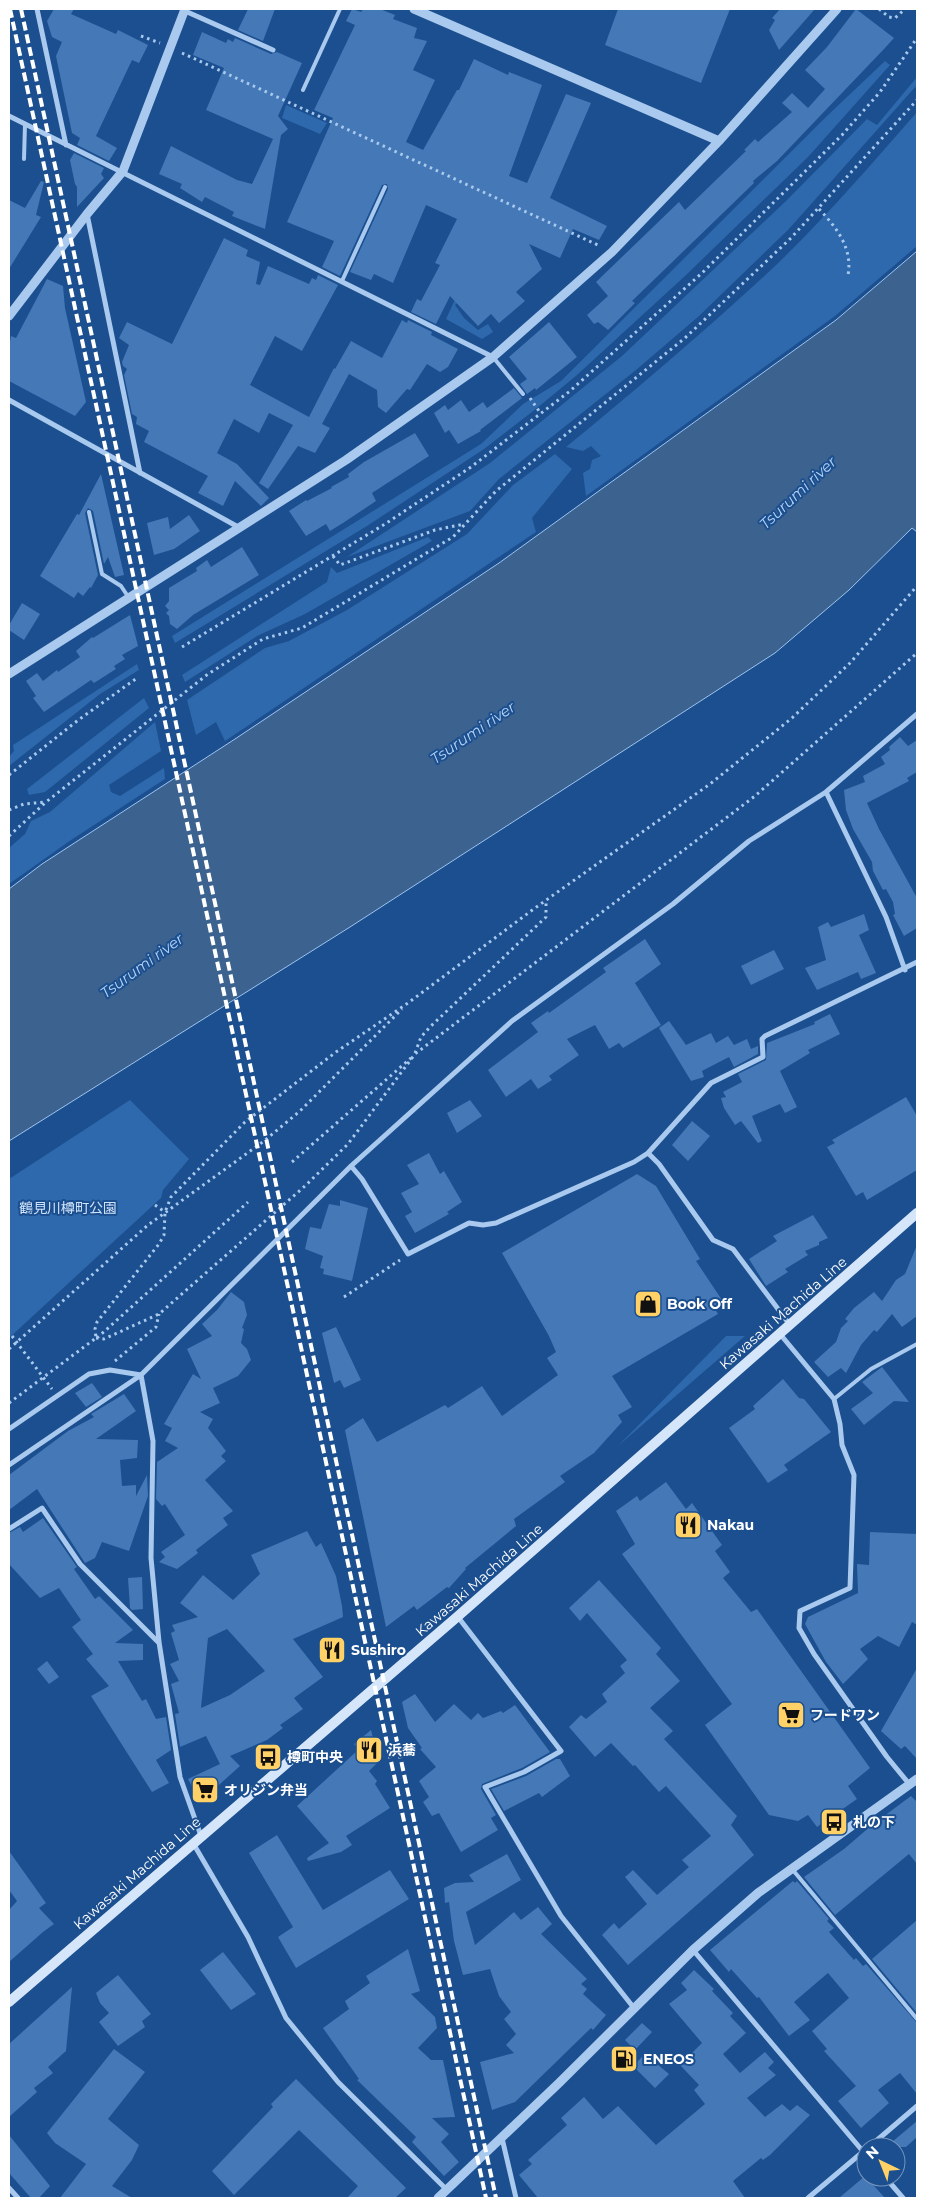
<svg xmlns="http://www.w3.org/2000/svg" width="926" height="2207" viewBox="0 0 926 2207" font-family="Montserrat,'Noto Sans JP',sans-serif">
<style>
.green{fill:#2e69ad}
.water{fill:#3c6290;stroke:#9cc4f0}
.building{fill:#4478b7;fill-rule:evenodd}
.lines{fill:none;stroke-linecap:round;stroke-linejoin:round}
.path{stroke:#a9c9ee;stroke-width:3;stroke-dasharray:2.5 4;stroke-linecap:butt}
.service{stroke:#a9c9ee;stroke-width:4}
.minor{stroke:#a9c9ee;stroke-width:5}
.tertiary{stroke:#a9c9ee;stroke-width:9}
.secondary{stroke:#d6e6fa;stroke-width:10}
.rail{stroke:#fff;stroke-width:4;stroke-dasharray:9 4;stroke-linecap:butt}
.labels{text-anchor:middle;stroke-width:4;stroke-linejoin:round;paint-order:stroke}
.park-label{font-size:14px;fill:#cfe3fa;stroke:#1b4f8f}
.poi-label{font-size:14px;font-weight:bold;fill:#fff;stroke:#1b4f8f;text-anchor:start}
.street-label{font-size:14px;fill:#fff;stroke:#1b4f8f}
.water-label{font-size:15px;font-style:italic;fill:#b5d3f5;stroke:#1b4f8f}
</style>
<rect width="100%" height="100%" fill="#1b4f8f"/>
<!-- green -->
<path class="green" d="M885,61L890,65L808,157L685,276L577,375L537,408L484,449L367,526L175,643L172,636L481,444L523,404L561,381L828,115Z
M917,77V85L788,230L699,316L636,370L499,479L470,511L347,557L490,463L622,356L786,201L867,119L877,125Z
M286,105L327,123L320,134L282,118Z
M917,112V246L835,316L586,496L583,473L590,469L592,460L601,456L591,446L583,451L566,447C636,390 706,330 773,268C824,219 871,165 917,112Z
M459,291L464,296L455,305L464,318L478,330L488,324L493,332L482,339L446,319Z
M555,454L572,469L532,518L536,532L225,741L216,722L196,735L187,700L265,648L289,641L347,610L467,534L513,485Z
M428,537L432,541L305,614L257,636L185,682L182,675L327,582L331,567L337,573Z
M137,664L139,670L100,694L9,766V757L14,751L13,745Z
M144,698L149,708L45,792L29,795L27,789Z
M155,722L161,751L109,785L111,792L120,796L164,768L165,779L71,840L9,884V848L25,834L31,821L50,812Z
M130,1100L189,1159L163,1190L161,1198L9,1338V1179Z
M726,1336H745L618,1446Z"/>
<!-- water -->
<path class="water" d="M917,251V532L912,528L849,590L775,653L350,927L9,1141V889L42,864L235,739L499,563L836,320Z"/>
<!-- building -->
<path class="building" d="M54,9H74L71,14L116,34L118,30L148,45L139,63L132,60L96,136L117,148L109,161L77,145L80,138L72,133L56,56L62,42L52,37L47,21Z
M248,9H275L263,41L238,30Z
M352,9L361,12L363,9H380L395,15L393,19L417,28L414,38L427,41L413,70L435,80L406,142L423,150L457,90H459L474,59L508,75L509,72L542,85L509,176L527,183L566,94L591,103L550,198L607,226L599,240L573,229L560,258L529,244L542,269L516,292L525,301L499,323L491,314L478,326L450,296L436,324L411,312L417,299L421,301L440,265L435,263L457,219L426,205L393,283L374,274L371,280L350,272L388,189L387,184L382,185L340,276L322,267L334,241L287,222L333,118L314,110L355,25L346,21Z
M618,9H730L701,83L605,45Z
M780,9H815L779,50L769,30L775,20L772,18Z
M856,9L894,38L884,49L777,161L753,181L754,183L632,301L635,303L608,330L598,322L594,324L587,315L608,296L596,282L679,202L685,210L746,151L744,150L755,139L758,142L792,112L782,103L792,93L808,108L825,89L805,70L827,47Z
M202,32L226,43L228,39L233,42L235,38L271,54L277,52L302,63L278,116L288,129L281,135L265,229L232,216L234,212L205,197L202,202L180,188L182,184L159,174L171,146L237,180L252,184L273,139L206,110L224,68L193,55Z
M74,153L104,168L101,174L104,178L77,207V187L75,184L70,160Z
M41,181L44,182L36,215L41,217L9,269V200L25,208Z
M224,238L248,250L246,256L260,262L256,284L260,285L268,266L309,284L312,278L316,280L318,275L338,285L302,351L275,336L250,385L309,417L334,368L335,369L351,341L382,358L402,320L407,323L408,320L432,332L431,335L458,349L448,367L440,372L427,364L410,390L407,389L386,413L378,407L377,390L349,374L322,424L330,428L315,453L298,446L268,489L259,483L293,425L269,413L259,433L234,419L217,453L237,464L269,498L261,506L235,481L223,506L198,493L208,476L144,442L149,431L136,424L137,417L132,414L124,375L127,369L123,366L122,362L129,345L119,338L127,322L172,344Z
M47,279L63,286L65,308L86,402L75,416L9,381V347L11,336L16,338Z
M549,322L577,357L536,390L535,388L527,394L520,384L527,379L509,357Z
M514,388L522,398L480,430L481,431L458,444L449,430L445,433L434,413L445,405L448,410L461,400L469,412L483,402L487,408Z
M415,433L429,456L372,493L376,501L343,523L330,531L326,524L306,536L289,511L306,500L307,501L332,488L331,487L349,477L348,474L364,462Z
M101,474L124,575L115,577L108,557L104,564L93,511L88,508L85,513L98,575L91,588L90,587L83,596L78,592L74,598L40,576L77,514L79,515Z
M189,515L200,531L174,549L154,555L147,523L168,517L170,529Z
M242,547L259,575L193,615L177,629L170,624L169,616L166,613L169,610L165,606L169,601V588L197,571L196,568L207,560L211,567Z
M22,603L40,614L24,640L9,630V625Z
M130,615L138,646L122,655L125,659L114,666L116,669L94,683L91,680L44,712L33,698L36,696L26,681L37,673L43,681L57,670L58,672L80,657L76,651L92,637L93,638Z
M900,737L908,746L917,740V772L907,778L909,781L867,803L879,829L917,898V928L904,936L893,915L895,914L893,902L886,889L883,890L873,871L872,862L853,829L846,810L844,790L865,782L863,776L885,764L881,757L890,750L889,747Z
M864,914L869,930L859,935L876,973L861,979L858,972L817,990L805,968L826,960L818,927L828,922L831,927Z
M645,939L661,964L635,983L661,1025L623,1048L619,1043L609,1049L595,1025L567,1039L579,1055L549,1076L552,1080L538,1089L531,1079L506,1097L488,1070L538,1032L531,1023L548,1011L549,1013L606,972L603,968Z
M774,950L784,969L751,985L741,966Z
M830,1014L840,1034L808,1050L810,1053L780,1071L797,1107L785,1113L780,1104L752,1116L762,1141L758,1143L741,1121L735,1125L724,1108L721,1098L726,1097L723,1092L742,1082L738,1074L766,1060L767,1043L815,1024L814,1022Z
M669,1021L686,1045L711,1033L716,1043L728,1036L734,1045L747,1039L751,1049L758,1046V1054L734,1067L729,1057L702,1071L704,1077L691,1081L659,1028Z
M906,1097L917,1116V1170L867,1200L863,1192L856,1196L827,1147L835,1143L832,1140Z
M470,1100L482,1116L457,1133L447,1113Z
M692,1121L710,1136L688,1161L672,1145Z
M429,1153L440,1174L444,1171L462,1202L447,1212L449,1214L415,1233L405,1216L412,1212L401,1193L419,1184L407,1165Z
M637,1174L656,1186L700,1259L696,1261L722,1300L714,1307L718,1314L612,1376L632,1407L618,1415L622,1422L594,1453L560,1476L565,1482L514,1519L516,1526L465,1568L466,1569L449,1588L447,1587L417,1610L414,1606L386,1627L345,1430L363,1418L377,1442L445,1405L448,1408L482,1386L502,1416L558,1375L547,1358L556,1352L549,1336L502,1253Z
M340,1200L368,1208L352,1281L323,1274L324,1269L320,1268L323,1256L305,1249L310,1227L321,1229L329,1204L340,1206Z
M813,1215L828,1238L819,1242V1245L805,1251L808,1255L785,1269L788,1272L766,1286L749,1259L777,1241L773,1236Z
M917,1245V1316L902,1327L892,1314L877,1332L874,1330L861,1345L846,1373L841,1368L828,1377L814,1362L836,1342L841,1328L848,1321L845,1319L854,1308L874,1292L882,1301L896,1280L905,1274Z
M231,1292L244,1302L247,1315L242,1328L244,1329L241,1343L247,1349L251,1360L238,1376L213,1388L220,1403L200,1412L213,1419L208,1428L226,1451L221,1456L226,1461L205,1480L233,1511L223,1518L228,1525L196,1550L198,1553L177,1569L159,1562L165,1557L161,1552L185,1535L165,1504L162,1506L156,1499L157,1462L178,1448L165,1441L172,1428L164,1424L193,1374L201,1379L187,1349L212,1336L202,1324L217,1310Z
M336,1327L361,1380L344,1388L340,1380L334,1383L322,1333Z
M882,1367L909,1402L894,1401L864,1425L851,1409L873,1393L862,1382Z
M783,1379L799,1398L804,1399L831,1432L784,1465L788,1470L768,1483L729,1428L755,1409L753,1406Z
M92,1383L102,1397L86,1407L75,1393Z
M124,1394L136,1411L96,1439L138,1440L137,1458L120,1460L122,1486L136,1485V1496L147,1475L148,1496L129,1551L102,1542L95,1558L85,1563L37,1489L9,1510V1475L68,1431L94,1417L91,1414Z
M666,1482L686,1509L692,1503L722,1545L715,1551L730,1572L723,1578L751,1612L757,1609L870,1768L848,1786L857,1799L817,1827L808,1815L798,1821L769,1815L705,1725L732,1704L622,1554L635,1544L616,1511L637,1496L640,1501Z
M43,1518L77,1567L74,1569L95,1599L99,1596L133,1630L115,1643L143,1644V1660L118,1661L142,1701L146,1699L156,1719L166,1717L171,1750L156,1760L169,1783L152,1792L91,1696L109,1686L86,1659L93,1654L72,1627L81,1620L59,1588L40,1598L9,1564V1533L20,1527L23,1532Z
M307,1531L316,1547L321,1543L336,1576L342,1606L343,1617L293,1639L323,1677L294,1698L303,1709L280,1725L283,1728L267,1740L230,1756L240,1766L200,1802L188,1779L220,1764L206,1736L180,1747L175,1714L179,1713L171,1684L179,1681L170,1664L179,1660L171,1633L175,1631L172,1625L198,1617L180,1603L203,1575L233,1600L260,1574L251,1555ZM227,1629L265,1671L230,1695L201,1708L208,1638Z
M870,1532L917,1534V1625L912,1622L899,1647L878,1636L860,1649L868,1659L843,1684L826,1662L805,1624L808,1617L858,1593L857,1564L869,1565Z
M142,1577L143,1609L132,1610L130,1608L128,1578Z
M599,1580L661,1648L656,1654L680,1681L650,1708L673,1731L664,1739L737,1816L731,1825L754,1855L628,1965L602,1935L614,1923L619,1929L647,1904L625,1877L633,1870L657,1895L689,1867L682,1860L711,1836L666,1786L659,1792L635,1765L633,1766L611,1743L595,1757L569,1727L581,1715L586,1719L607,1702L602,1694L625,1673L620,1666L627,1660L587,1613L580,1621L569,1608Z
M47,1661L59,1677L49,1684L37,1669Z
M917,1668V1759L905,1746L901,1749L881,1731Z
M415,1694L435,1722L454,1704L471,1720L478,1713L483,1718L501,1711L503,1713L515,1705L550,1752L522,1768L482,1784L481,1789L496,1815L491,1818L498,1830L461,1852L439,1813L432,1816L423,1802L429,1797L419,1781L436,1767L420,1749L422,1748L408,1728L402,1702Z
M371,1730L379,1761L369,1771L377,1781L375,1784L390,1808L346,1836L352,1845L341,1852L308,1861L307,1858L329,1843L297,1806L358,1750L354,1744Z
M556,1759H560L570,1776L542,1797L539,1793L504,1811L491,1789L526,1776Z
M911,1796L917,1802V1864L909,1854L835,1915L804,1877L844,1849L872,1825Z
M277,1835L323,1910L390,1870L409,1899L296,1968L278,1937L293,1927L249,1853Z
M9,1851L46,1903L39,1908L54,1924L43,1932L9,1962V1910L17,1901L9,1890Z
M507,1854L521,1880L466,1912L475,1945L514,1912L521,1920L538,1907L552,1924L541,1934L587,1979L581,1984L587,1989L583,1994L606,2015L593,2030L591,2028L515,2102L492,2110L480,2062L514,2053L506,2045L516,2034L504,2019L511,2012L499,1996L490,1969L463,1975L454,1941L449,1902L445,1903L444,1888L455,1883L474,1882L469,1875Z
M793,1881L795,1883L797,1881L829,1919L827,1921L834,1928L829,1932L854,1960L856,1958L863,1966L866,1964L917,2023V2094L900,2073L878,2090L889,2103L861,2128L838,2101L856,2086L824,2051L827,2049L812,2031L849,1998L828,1973L794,2002L810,2020L789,2036L759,1997L757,1998L731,1969L729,1972L710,1950Z
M917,1920V2013L872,1959Z
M408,1949L420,1991L411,1994L435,2017L437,2028L418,2048L431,2060H443L455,2117L432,2118L449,2134L441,2142L459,2162L444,2176L412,2142L416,2137L357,2080L359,2079L323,2028L349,2009L345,2001L370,1983L366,1976Z
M223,1952L256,1994L231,2010L200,1970Z
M694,1970L714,1989L712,1991L733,2013L730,2016L746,2033L723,2054L740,2073L765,2052L774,2062L768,2068L776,2075L747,2098L765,2117L782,2104L790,2111L797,2105L810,2115L770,2155L763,2160L761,2158L733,2181L745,2198H538L519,2175L532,2164L528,2160L567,2125L561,2118L584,2097L603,2119L618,2106L656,2145L705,2104L694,2090L699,2085L680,2065L702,2043L669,2004L687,1990L681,1983Z
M118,1975L151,2014L142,2021L145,2027L118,2046L99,2022L109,2013L100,2003L96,1993Z
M72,1987L66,2051L48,2067L53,2073L34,2088L37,2092L9,2117V2044Z
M642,2023L652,2032L635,2050L625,2040Z
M114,2049L145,2072L108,2119L139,2145L132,2160L112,2186L132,2198H60L86,2164L55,2143L47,2133Z
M645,2054L669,2074L655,2088L633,2066Z
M296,2079L406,2188L395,2198H347L358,2186L299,2130L234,2195L212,2171L273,2107L271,2104Z
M917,2121V2137L906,2147H886Z
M9,2135L50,2186L39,2198H31L9,2173Z
M865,2176L885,2198H839Z"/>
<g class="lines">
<!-- path -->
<path class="path" d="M879,9L889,17L895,18L905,9
M141,36L160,43
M182,53L600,246
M819,209C836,227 853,248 848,275
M530,398L541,414
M333,556L340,565L435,530L464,524
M182,647L385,524L471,467L570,391L702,273L842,135L880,92L917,38
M9,775L77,721L137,678
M9,810L24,804L46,802
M9,836L46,802L208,674L263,639L302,628L453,537L496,491L685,338L791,238L917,100
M415,1053L421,1037L430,1027L546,917V901
M292,1162L411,1058
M155,1205L165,1212
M344,1297L400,1260
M12,1336L52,1389
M96,1338L104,1339L159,1314L305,1186L348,1144L415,1054L755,796L917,653
M97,1338L248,1202
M9,1349L148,1225L264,1141L300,1111L402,1009
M115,1361L156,1327L159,1314
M9,1403L96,1338L95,1329L97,1322L159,1244L164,1235L165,1212L171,1197L245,1122L336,1052L408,1003L535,908L710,784L792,718L850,663L917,586"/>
<!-- service -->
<path class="service" d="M303,90L340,9
M24,159L25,124
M342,281L385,187
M493,357L523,394
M89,512L102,574L121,586L129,598
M834,1399L871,1369L917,1344
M792,1869L917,2019"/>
<!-- minor -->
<path class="minor" d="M37,9L66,145
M185,11L273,50
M9,116L493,357
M87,214L140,473
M9,400L240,528
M826,792L886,917L905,970
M648,1153L711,1083L763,1057L762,1039L765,1036L917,962
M351,1166L362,1179L408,1254L469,1223L483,1225L496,1223L634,1162L648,1153L659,1164L713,1240L733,1249L790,1325
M780,1334L834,1399L840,1424L842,1445L854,1475L850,1588L800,1611L799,1628L814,1654L887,1757L910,1785
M9,1429L89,1374L110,1370L141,1375
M9,1465L141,1375
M9,1529L42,1508L80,1564L158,1642
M458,1617L561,1751L524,1772L485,1787L561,1916L634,2008
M201,1836L180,1777L159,1642L151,1558L153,1441L141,1375L351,1166L512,1021L673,904L749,841L826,792L917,714
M193,1843L248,1937L286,2018L338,2082L447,2190
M693,1950L866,2155
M502,2138L516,2198
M869,2147L917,2106
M885,2177L903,2198
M9,2188L18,2198
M808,2198L865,2150"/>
<!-- tertiary -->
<path class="tertiary" d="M414,9L719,141
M9,316L87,214L123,171L185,9
M9,674L346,460L493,357L612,252L719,141L837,9
M438,2198L559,2083L693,1950L758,1893L917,1779"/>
<!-- secondary -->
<path class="secondary" d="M9,2002L457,1617L917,1213"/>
<!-- rail -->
<path class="rail" d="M10,9L486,2198
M21,9L496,2198"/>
</g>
<!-- icons -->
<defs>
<g id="shop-square" transform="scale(1.4375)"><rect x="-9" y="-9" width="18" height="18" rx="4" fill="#ffd166" stroke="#1b4f8f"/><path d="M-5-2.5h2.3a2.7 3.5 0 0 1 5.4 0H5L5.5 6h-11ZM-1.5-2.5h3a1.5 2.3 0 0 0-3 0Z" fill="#111"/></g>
<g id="restaurant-square" transform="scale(1.4375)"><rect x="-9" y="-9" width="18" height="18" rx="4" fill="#ffd166" stroke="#1b4f8f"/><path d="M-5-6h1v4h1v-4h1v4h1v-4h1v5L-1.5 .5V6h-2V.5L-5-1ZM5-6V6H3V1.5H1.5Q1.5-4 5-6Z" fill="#111"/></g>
<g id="supermarket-square" transform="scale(1.4375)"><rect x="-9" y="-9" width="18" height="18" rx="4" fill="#ffd166" stroke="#1b4f8f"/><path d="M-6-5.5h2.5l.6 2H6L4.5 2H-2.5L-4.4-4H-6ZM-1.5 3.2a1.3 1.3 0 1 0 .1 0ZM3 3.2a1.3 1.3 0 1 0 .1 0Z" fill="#111"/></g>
<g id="bus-square" transform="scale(1.4375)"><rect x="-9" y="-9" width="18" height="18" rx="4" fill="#ffd166" stroke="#1b4f8f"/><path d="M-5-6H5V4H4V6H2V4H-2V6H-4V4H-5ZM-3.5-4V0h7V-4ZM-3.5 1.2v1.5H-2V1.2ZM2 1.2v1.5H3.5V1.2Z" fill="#111"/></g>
<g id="fuel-square" transform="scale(1.4375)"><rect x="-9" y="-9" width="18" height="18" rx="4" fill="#ffd166" stroke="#1b4f8f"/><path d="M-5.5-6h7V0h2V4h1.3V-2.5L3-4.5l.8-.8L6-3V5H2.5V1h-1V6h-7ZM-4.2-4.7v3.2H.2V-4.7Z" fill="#111"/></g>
</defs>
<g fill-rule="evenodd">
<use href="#shop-square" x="648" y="1304"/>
<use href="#restaurant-square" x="688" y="1525"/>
<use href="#restaurant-square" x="332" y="1650"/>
<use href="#supermarket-square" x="791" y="1715"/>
<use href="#restaurant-square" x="369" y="1750"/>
<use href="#bus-square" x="268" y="1757"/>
<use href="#supermarket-square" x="205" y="1790"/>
<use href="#bus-square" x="834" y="1822"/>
<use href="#fuel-square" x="624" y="2059"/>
</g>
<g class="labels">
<!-- park labels -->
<g class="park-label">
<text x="68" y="1213">鶴見川樽町公園</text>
</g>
<!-- poi labels -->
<g class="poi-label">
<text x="667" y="1309">Book Off</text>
<text x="707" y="1530">Nakau</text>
<text x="351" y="1655">Sushiro</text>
<text x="810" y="1720">フードワン</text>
<text x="388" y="1755">浜蕎</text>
<text x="287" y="1762">樽町中央</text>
<text x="224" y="1795">オリジン弁当</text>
<text x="853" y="1827">札の下</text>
<text x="643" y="2064">ENEOS</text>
</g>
<!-- street labels -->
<g class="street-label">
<text transform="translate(783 1313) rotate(-41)" y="5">Kawasaki Machida Line</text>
<text transform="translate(479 1580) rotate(-41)" y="5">Kawasaki Machida Line</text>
<text transform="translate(137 1873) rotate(-41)" y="5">Kawasaki Machida Line</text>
</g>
<!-- water labels -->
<g class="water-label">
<text transform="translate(798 493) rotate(-43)" y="5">Tsurumi river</text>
<text transform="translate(473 733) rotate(-34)" y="5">Tsurumi river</text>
<text transform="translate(142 966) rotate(-36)" y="5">Tsurumi river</text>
</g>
</g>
<!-- border -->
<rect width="926" height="2207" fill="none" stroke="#ffffff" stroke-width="20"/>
<!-- north arrow -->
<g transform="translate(881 2162) rotate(317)"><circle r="24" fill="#1b4f8f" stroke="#7695bc"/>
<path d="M0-4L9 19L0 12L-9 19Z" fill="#ffd166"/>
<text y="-8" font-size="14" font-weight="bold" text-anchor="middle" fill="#ffffff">N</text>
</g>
</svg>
